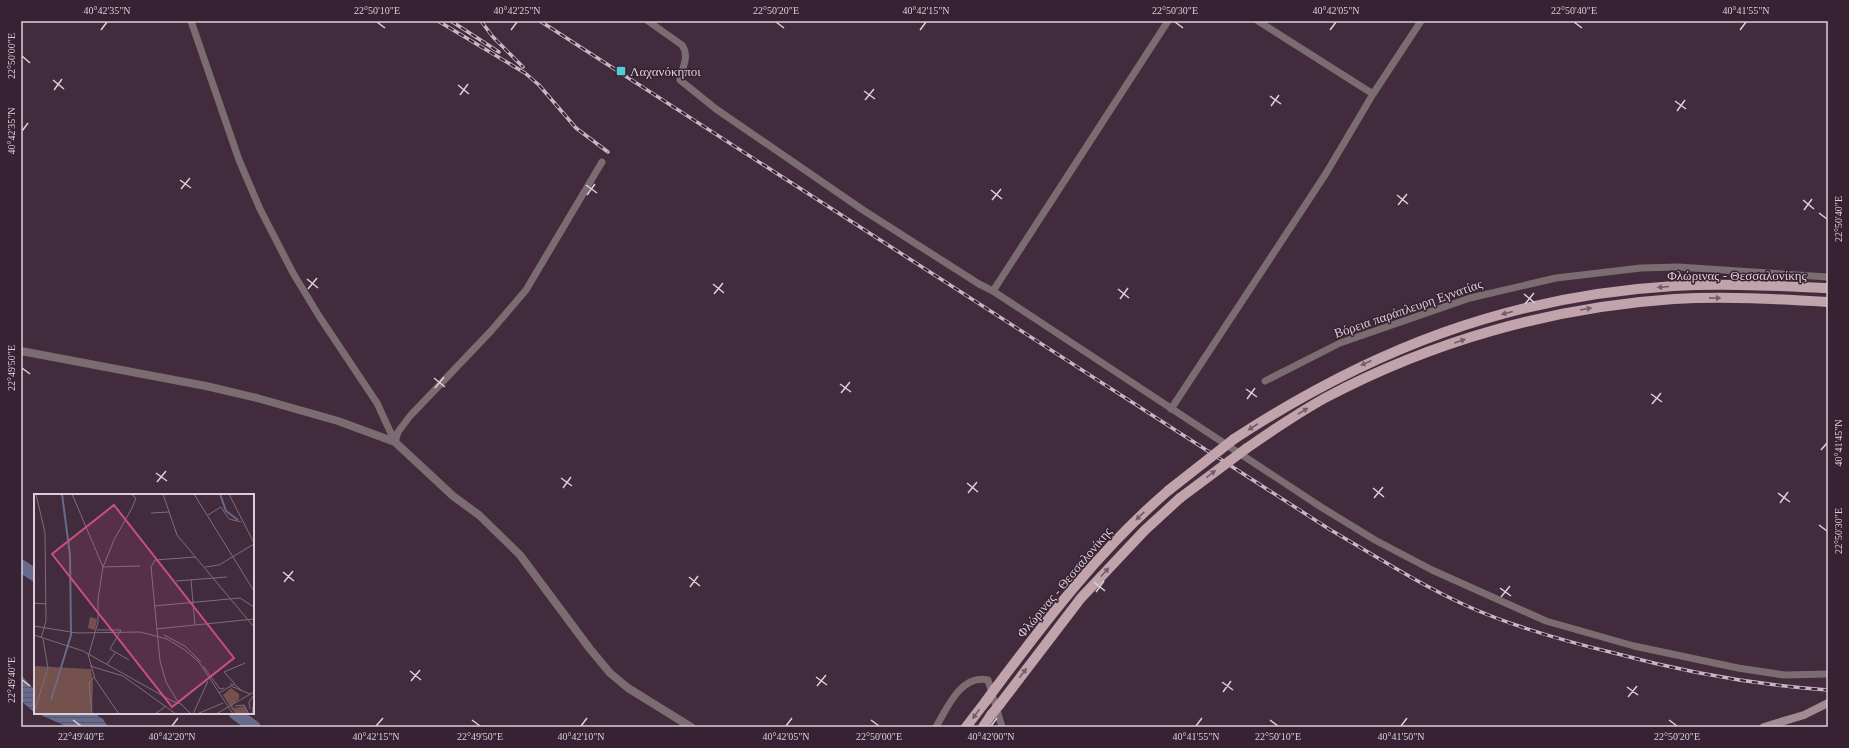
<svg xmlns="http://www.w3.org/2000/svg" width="1849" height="748" viewBox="0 0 1849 748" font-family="Georgia,serif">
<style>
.water{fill:url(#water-rules)}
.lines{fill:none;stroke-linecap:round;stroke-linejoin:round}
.river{stroke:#686a8b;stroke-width:13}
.minor{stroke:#7a6c70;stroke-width:7}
.tertiary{stroke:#7a6c70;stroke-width:8}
.secondary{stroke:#a28b91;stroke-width:8}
.primary{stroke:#c0a3ab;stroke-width:10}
.rail-casing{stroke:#c6b7c2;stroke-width:3.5}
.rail{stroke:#362232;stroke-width:2;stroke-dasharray:6;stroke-linecap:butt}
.primary-bridge{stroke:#c0a3ab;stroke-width:10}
.oneway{fill:#745c68}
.ticks{fill:none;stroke:#ddcfd9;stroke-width:1.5}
.poi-dot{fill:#52ccd5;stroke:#362232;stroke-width:1.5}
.labels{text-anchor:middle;stroke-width:3;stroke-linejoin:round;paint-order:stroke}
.poi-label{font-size:13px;fill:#ddcfd9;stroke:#362232;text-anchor:start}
.street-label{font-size:13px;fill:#ddcfd9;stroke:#362232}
.inset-river{fill:none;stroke:#686a8b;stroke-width:2}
.inset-road{fill:none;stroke:#7f6d7b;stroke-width:1}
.view{fill:#ca4f81;fill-opacity:0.15;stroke:#ca4f81;stroke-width:2}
.inset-edge{fill:none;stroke:#ddcfd9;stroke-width:2}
.neatline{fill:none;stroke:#ddcfd9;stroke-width:1.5}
.ticks-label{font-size:10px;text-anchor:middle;fill:#ddcfd9}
</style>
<defs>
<pattern id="water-rules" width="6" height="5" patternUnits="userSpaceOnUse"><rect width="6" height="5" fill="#686a8b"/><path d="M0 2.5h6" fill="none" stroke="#57566a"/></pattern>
</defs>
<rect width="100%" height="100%" fill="#412b3c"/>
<!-- water -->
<path class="water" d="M21,675L35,690L33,696L35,697V713L21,701Z
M36,713H94L103,719L108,727H68Z"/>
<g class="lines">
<!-- river -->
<path class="river" d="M21,566L35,575
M235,713L254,727"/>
<!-- minor -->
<path class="minor" d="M191,21L239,160L260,209L293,273L319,316L377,403L395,442
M648,21L682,45C690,56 682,68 680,80L716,109L863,210L979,284L993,291L1321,507L1375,540L1432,570L1546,621L1634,646L1738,668L1784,675L1828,674
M1258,21L1373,94
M993,291L1168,21
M1265,381L1340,343L1470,298L1556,278L1641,268L1678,267L1828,277
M1171,409L1325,175L1373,94L1421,21
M395,442L398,432L410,416L491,331L526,290L602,162
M936,727C947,708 961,674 988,680L1002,727"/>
<!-- tertiary -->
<path class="tertiary" d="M21,351L206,386L257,398L338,421L395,442L453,496L479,515L520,555L590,649L610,673L628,688L691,727"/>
<!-- secondary -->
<path class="secondary" d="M1764,727L1804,715L1828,703"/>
<!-- primary -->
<path class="primary" d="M1234,439C1372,349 1508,296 1674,286C1725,283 1777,286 1828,288
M1247,448C1273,430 1298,413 1325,398C1432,341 1553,307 1674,299C1726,296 1777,299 1828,302
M994,690C1048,618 1101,548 1169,490
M1000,704L1081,598L1145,530L1180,498
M966,727L986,701
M983,727L991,715"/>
<!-- rail casing -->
<g class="rail-casing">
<path id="rail" d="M438,21L525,73L539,85L576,128L608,152
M451,21L499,52
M481,21L493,37L523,67
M540,21L1329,529C1375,556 1419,584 1467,606C1514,627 1564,641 1614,653C1684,672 1755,685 1828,690"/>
</g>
<!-- rail -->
<use href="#rail" class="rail"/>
<!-- primary-bridge -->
<path class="primary-bridge" d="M1169,490L1234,439
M1180,498L1247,448
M986,701L994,690
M991,715L1000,704"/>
</g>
<!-- one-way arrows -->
<defs><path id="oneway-solid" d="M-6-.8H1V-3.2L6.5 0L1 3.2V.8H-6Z"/></defs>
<g class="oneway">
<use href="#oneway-solid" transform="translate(1663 287) rotate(175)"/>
<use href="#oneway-solid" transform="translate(1715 298) rotate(-1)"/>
<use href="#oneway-solid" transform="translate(1586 309) rotate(-10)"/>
<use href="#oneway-solid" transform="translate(1507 313) rotate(166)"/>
<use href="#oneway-solid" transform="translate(1460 341) rotate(-19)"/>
<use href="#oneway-solid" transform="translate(1366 363) rotate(156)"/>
<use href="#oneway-solid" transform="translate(1303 411) rotate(-31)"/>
<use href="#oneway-solid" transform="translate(1253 427) rotate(147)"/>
<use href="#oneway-solid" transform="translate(1211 474) rotate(-37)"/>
<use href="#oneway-solid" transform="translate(1140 516) rotate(136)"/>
<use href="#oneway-solid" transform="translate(1105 572) rotate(-48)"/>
<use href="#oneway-solid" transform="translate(1023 673) rotate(-53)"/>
<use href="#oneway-solid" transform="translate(976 714) rotate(126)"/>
</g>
<!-- ticks -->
<path class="ticks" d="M377,22L385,28M776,22L784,28M1175,22L1183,28M1574,22L1582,28M101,30L107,22M511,30L517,22M920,30L926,22M1330,30L1336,22M1740,30L1746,22M22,56L30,63M53,80L64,89M458,85L469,94M54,90L62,79M864,91L875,99M460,95L468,84M1270,96L1281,104M865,100L874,89M1675,101L1686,109M1271,106L1279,95M1677,111L1685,100M22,131L28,123M180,180L191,188M586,185L597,193M181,189L190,178M991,190L1002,199M587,195L595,184M1397,195L1408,204M992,200L1001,189M1803,200L1814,209M1398,205L1407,194M1804,210L1812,199M1819,213L1827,219M307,279L318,288M713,284L724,293M308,289L317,278M1118,289L1129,298M714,294L723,283M1524,294L1535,303M1120,299L1128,288M1525,304L1534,293M22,368L30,374M434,378L445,387M840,384L851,392M435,388L444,377M1246,389L1257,397M841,393L850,382M1651,394L1662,402M1247,399L1255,388M1652,404L1661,393M1821,450L1827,443M156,473L167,481M561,478L572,486M157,482L166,471M967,483L978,492M563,488L571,477M1373,488L1384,497M968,493L977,482M1778,493L1790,502M1374,498L1383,487M1780,503L1788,492M1819,525L1827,531M283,572L294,581M689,577L700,586M284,582L293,571M1094,582L1105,591M690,587L698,576M1500,588L1511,596M1096,592L1104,581M1501,597L1510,586M410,671L421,680M816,677L827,685M22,680L30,686M411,681L420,670M1222,682L1233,690M817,686L826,675M1627,687L1638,695M1223,692L1231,681M1628,697L1637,686M73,720L81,726M472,720L480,726M871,720L879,726M1270,720L1278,726M1669,720L1677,726M172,726L178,718M376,726L383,718M581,726L587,718M786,726L792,718M991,726L997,718M1196,726L1202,718M1401,726L1407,718"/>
<!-- markers -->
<rect class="poi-dot" x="616" y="66" width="10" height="10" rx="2"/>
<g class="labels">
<!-- poi labels -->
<g class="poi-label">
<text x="630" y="76">Λαχανόκηποι</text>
</g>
<!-- street labels -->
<g class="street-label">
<text x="1737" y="280">Φλώρινας - Θεσσαλονίκης</text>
<text transform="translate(1408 308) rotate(-19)" y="5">Βόρεια παράπλευρη Εγνατίας</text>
<text transform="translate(1064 582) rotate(-50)" y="5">Φλώρινας - Θεσσαλονίκης</text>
</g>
</g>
<!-- overview -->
<g transform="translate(34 494)">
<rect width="220" height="220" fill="#412b3c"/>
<path d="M0,172L57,175L59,191L58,220H0ZM197,194L205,200V205L198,211L200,214L211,212L215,220H201L189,201Z" fill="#74514c"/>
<path d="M56,123L63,125L61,136L54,134Z" fill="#74514c"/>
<path class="inset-river" d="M186,0L192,17L204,26M17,206L37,141L36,61L28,0"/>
<path class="inset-road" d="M2,0L11,39L12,127L7,144M38,0L69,73L64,105V128L55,160M97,0L102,4L98,14L80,46L69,73L106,72M129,0L143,41L220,133M160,0L220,97M195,0L220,49M117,19L135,18M174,21L187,13L195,25L207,28M171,73L185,71L220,50M157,86L161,131M142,87L193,83M0,109L12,110M120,112L206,104L220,113M0,132L43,139L106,138L133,145L151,156L165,168L199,220M122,135L220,125M63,136H87L76,155L95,166M0,141L49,157L138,207L147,210L157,220M130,141L151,152L167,168M54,160L61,185L85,220M73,170L81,159M56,172L89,182L142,220M169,172L186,195L190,194M196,190L201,191L207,196M201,190L190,178L211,169M185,199L197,192L216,200M144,208L132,188L126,167L117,73L121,66L162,63M201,212L210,211L215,220M1,215L14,174L9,145M216,215L215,208L220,201M58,220L55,189L60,183M121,220L132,212M159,220L174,187M163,220L189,209M182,220L220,198M218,220L220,205"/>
<path class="view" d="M80,11L200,164L138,213L18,60Z"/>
<rect width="220" height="220" class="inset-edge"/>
</g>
<!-- border -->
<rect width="1849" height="748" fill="none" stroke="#362232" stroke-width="44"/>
<rect x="22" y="22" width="1805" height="704" class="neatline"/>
<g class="ticks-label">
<text x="107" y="14">40°42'35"N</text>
<text x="377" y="14">22°50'10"E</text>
<text x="517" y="14">40°42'25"N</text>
<text x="776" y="14">22°50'20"E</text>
<text x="926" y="14">40°42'15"N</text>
<text x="1175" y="14">22°50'30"E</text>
<text x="1336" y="14">40°42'05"N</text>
<text x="1574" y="14">22°50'40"E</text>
<text x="1746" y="14">40°41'55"N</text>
<text transform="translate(11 56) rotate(-90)" y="4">22°50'00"E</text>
<text transform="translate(11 131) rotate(-90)" y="4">40°42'35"N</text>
<text transform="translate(1838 219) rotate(-90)" y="4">22°50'40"E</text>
<text transform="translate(11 368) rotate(-90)" y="4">22°49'50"E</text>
<text transform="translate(1838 443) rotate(-90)" y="4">40°41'45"N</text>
<text transform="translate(1838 531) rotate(-90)" y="4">22°50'30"E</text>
<text transform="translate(11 680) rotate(-90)" y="4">22°49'40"E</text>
<text x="81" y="740">22°49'40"E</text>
<text x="172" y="740">40°42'20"N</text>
<text x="376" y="740">40°42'15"N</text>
<text x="480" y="740">22°49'50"E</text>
<text x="581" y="740">40°42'10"N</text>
<text x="786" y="740">40°42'05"N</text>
<text x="879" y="740">22°50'00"E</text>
<text x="991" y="740">40°42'00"N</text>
<text x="1196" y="740">40°41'55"N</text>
<text x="1278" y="740">22°50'10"E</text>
<text x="1401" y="740">40°41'50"N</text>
<text x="1677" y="740">22°50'20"E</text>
</g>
</svg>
